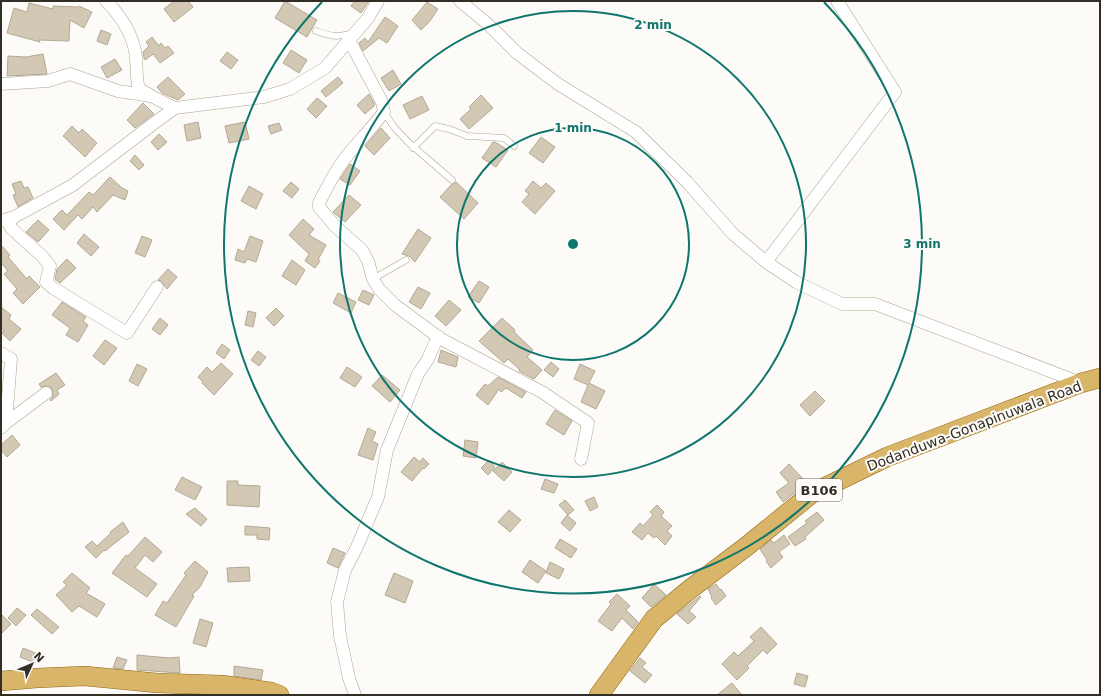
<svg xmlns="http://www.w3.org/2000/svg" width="1101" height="696" viewBox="0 0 1101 696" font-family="'DejaVu Sans',sans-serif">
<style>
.building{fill:#d3c8b3;stroke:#b3a894}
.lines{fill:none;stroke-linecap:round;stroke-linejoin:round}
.lane-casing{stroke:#aea38e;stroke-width:7}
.street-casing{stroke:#aea38e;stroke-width:13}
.primary-casing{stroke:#8e6611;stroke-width:20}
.lane{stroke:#fff;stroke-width:6}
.street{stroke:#fff;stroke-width:12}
.primary{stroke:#d9b56a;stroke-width:19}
.ring{fill:none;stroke:#0f766e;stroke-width:2}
.labels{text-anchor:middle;stroke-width:4;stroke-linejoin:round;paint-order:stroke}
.shield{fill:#fdfbf7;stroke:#6f6b64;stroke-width:1}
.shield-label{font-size:13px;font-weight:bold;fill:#322d25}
.street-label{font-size:14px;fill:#322d25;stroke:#fdfbf7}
.centre{fill:#0f766e;stroke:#fdfbf7;stroke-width:2}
.ring-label{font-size:12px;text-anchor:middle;font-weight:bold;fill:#0f766e;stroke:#fdfbf7;stroke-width:4;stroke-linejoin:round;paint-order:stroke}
</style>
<rect width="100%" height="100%" fill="#fdfbf7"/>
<!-- building -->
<path class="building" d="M174,1H188L193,7L174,22L164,9Z
M285,1L317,20L307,37L275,18Z
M355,1H369L361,13L351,6Z
M427,2L438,9L430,21L421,30L412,20L418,13Z
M29,3L53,9V6L78,7L79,6L92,12L84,28L70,20L69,41L39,40L40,42L7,33L14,8L27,12Z
M385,17L398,26L387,43L379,38L363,51L359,43L365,38L368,42Z
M101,30L111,34L107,45L97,41Z
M152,37L159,46L161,43L165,48L168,46L174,53L160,63L153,54L145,60L144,58L143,52L149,46L146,42Z
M291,50L307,60L299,73L283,63Z
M227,52L238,60L231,69L220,61Z
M43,54L47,74L7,76L8,56L26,57Z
M115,59L122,70L107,78L101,67Z
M393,70L401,84L389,91L381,78Z
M168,77L185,94L178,100L162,93L157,87Z
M338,77L343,83L326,97L321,91Z
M369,94L375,105L365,114L357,105Z
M481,95L493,108L469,129L460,119L471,109L469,107Z
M422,96L429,110L410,119L403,105Z
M317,98L327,106L316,118L307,109Z
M143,103L154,114L135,128L127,120Z
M198,122L201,138L187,141L184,125Z
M245,122L249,139L229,143L225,126Z
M279,123L282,130L271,134L268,126Z
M72,126L79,133L82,129L97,143L85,157L63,136Z
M381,128L390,138L374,155L365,146Z
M159,134L167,142L158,150L151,142Z
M541,137L555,147L543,163L529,153Z
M493,142H495L508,150L496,167L482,158Z
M135,155L144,165L139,170L130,161Z
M350,164L360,171L350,185L340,179Z
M110,177L122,188L128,191L125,200L113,195L97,212L93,207L82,219L78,215L64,230L53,219L62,210L67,215L89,192L93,195Z
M21,181L24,188L28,187L33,198L18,207L13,195L16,194L12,184Z
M533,181L541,188L546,183L555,191L535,214L522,202L529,194L525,191Z
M291,182L299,189L292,198L283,191Z
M456,182L478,203L464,219L440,197L452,184Z
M249,186L263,194L256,209L241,201Z
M349,195L361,205L345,222L333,212Z
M303,219L314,229L309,235L326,245L318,260L320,261L315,268L305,261L309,254L289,235Z
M38,220L49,230L38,242L26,232Z
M418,229L431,238L415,262L409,256L402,254Z
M84,234L99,247L91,256L77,243Z
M142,236L152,240L145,257L135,253Z
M250,236L263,241L256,262L247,259L245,263L235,260L238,249L244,252Z
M1,245L10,255L8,257L27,279L29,276L40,287L23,304L13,293L17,289L4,274L8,271L1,263Z
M67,259L76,268L60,283L55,279L57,269Z
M292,260L305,270L296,285L282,276Z
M168,269L177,277L167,289L161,281L158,280Z
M479,281L489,287L479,303L468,297Z
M418,287L430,293L421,309L409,302Z
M363,290L374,295L369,305L358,300Z
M338,293L356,302L351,313L333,303Z
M449,300L461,310L446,326L435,316Z
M62,302L86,317L83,321L88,325L78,342L66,335L70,328L52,315Z
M1,307L11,315L9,319L21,329L10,341L2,333L4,330L1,328Z
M276,308L284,316L274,326L266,318Z
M248,311L256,313L253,327L245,325Z
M160,318L168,325L160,335L152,329Z
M502,318L515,330L514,332L533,350L527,357L542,370L534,379L519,371L520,370L508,359L504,363L479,341Z
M105,340L117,348L104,365L93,356Z
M222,344L230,350L224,359L216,353Z
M441,350L458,357L456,367L438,362Z
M258,351L266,357L259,366L251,360Z
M551,362L559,369L553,377L544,370Z
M221,363L233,374L214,395L202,383L203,382L198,377L207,367L212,372Z
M137,364L147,369L138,386L129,381Z
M580,364L595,371L589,383L605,391L596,409L581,402L588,385L574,379Z
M347,367L362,377L355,387L340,378Z
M56,373L65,385L57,390L59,394L51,401L50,400L53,396L52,389L49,386L41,387L39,384Z
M382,375L400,390L390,402L372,386Z
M498,377L526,392L522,398L506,388L501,392L499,389L488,405L476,395L485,384L488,386Z
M815,391L825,401L810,416L800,405Z
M555,410L572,421L564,435L546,424Z
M368,428L376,432L372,441L378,444L373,460L358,455Z
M12,435L20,445L7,457L1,450V445Z
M465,440L478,442L476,458L463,456Z
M414,457L420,462L423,458L429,464L424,469L423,468L412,481L401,472Z
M489,460L495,467L488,475L481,468Z
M502,462L512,472L504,481L493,471Z
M789,464L807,483L783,502L776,492L789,483L780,473Z
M182,477L202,487L195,500L175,490Z
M545,479L558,484L554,493L541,489Z
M227,481H238V485L260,486L259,507L227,505Z
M594,497L598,507L590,511L585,501Z
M565,500L574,510L568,515L559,505Z
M657,505L664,512L661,516L672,526L667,531L672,536L665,545L656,536L654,538L648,533L642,540L632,532L640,523L643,526L653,515L650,512Z
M195,508L207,519L201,526L186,514Z
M509,510L521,520L510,532L498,522Z
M817,512L824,520L805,537L806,539L795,546L788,537L807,523L805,521Z
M567,515L576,523L570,531L561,523Z
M123,522L129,532L105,551L104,550L96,558L85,547L92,541L97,546L111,533L110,532Z
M245,526L270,528L269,540L257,539V535H245Z
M784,535L790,544L779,552L783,557L771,568L766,561L767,560L760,549L771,540L774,543Z
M145,537L162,552L153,562L145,555L135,568L157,584L147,597L112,573L126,555L128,556Z
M560,539L577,549L571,558L555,548Z
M333,548L345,553L338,568L327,563Z
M530,560L546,571L538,583L522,572Z
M195,561L208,572L200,587L192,595L194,596L176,627L155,615L163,601L167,603L186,575L184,573Z
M550,562L564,569L559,579L546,573Z
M249,567L250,581L228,582L227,568Z
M72,573L90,588L86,593L105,604L97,617L79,606L72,612L56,595L67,585L63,582Z
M394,573L413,581L405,603L385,595Z
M654,584L666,595L651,607L642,598Z
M716,584L720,590L721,589L726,596L716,605L711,598L712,597L708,589Z
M617,594L630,606L626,610L638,622L633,629L622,618L612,631L598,621L611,604L609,602Z
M700,596L701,597L689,611L696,617L688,624L677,614Z
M17,608L26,615L16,626L8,618Z
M37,609L59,627L52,634L31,615Z
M1,614L11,624L1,634Z
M200,619L213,623L206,647L193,643Z
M761,627L777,644L767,654L763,650L747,666L749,668L737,680L722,664L734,652L738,656L754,641L750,637Z
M23,648L38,654L35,663L20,657Z
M137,655L169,658L179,657L180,673L137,670Z
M117,657L127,660L123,669L113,668Z
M640,658L646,663L642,667L652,675L645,683L630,671Z
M234,666L263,670L261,680L234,676Z
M797,673L808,676L805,687L794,684Z
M732,683L742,695H717Z"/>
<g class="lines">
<!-- lane casing -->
<g class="lane-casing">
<path id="lane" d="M316,31C331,36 336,38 352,33
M384,112L394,127L409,143L452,180
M413,148L435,126L449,129L467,136L504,138L514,146
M373,279L406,260"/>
</g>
<!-- street casing -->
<g class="street-casing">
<path id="street" d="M106,1C121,16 134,36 136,58C137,69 136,78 139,89L150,95
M460,1L490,26L517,53L558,84L636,132L687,182L733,234L766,262L796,282L842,304H875L1081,383
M349,40L382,102L384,112C372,128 358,142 346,157C335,171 327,187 319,203V207L336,227L362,250L368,261L373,279L379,289L395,305L441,339L542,392L588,423L581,459
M1,84L48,81L70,74L118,91L151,96L175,108
M14,217L9,223L11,228L43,257L50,266L46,282L53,288L127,333L157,287
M1,221L14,217L73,185L157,121L175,108L264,97L290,89L325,68L368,18L378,1
M766,262L895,92L837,1
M1,353L11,359L6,423L1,428
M6,423L46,393
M355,695L349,678L340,636L337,602L345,570L357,547L378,497L387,450L418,374L428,359L438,336"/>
</g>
<!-- primary casing -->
<g class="primary-casing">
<path id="primary" d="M1,681L37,678L85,676L157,683L222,685L271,692L279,695
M599,695L654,619L689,590L747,546L811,494L887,457L1081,383L1100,378"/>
</g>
<!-- lane -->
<use href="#lane" class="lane"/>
<!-- street -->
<use href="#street" class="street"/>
<!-- primary -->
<use href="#primary" class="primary"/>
</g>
<!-- distance rings -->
<g class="ring">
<circle cx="573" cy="244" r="116"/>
<circle cx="573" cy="244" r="233"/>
<path d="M824 2A349 349 0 1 1 322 2"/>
</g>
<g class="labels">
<!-- shield labels -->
<rect class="shield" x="796" y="479" width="46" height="22" rx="3"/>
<g class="shield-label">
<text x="819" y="495">B106</text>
</g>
<!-- street labels -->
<g class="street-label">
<text transform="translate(974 426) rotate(-21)" y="5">Dodanduwa-Gonapinuwala Road</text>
</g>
</g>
<circle cx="573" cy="244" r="6" class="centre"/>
<g class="ring-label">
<text x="653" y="29">2 min</text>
<text x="573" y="132">1 min</text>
<text x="922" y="248">3 min</text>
</g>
<!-- border -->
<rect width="1101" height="696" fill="none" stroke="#322d25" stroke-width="4"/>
<!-- north arrow -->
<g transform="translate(32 664) rotate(46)" stroke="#fdfbf7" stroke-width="3" paint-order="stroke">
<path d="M0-3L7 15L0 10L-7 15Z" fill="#322d25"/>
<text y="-6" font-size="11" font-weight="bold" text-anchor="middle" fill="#322d25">N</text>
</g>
</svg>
